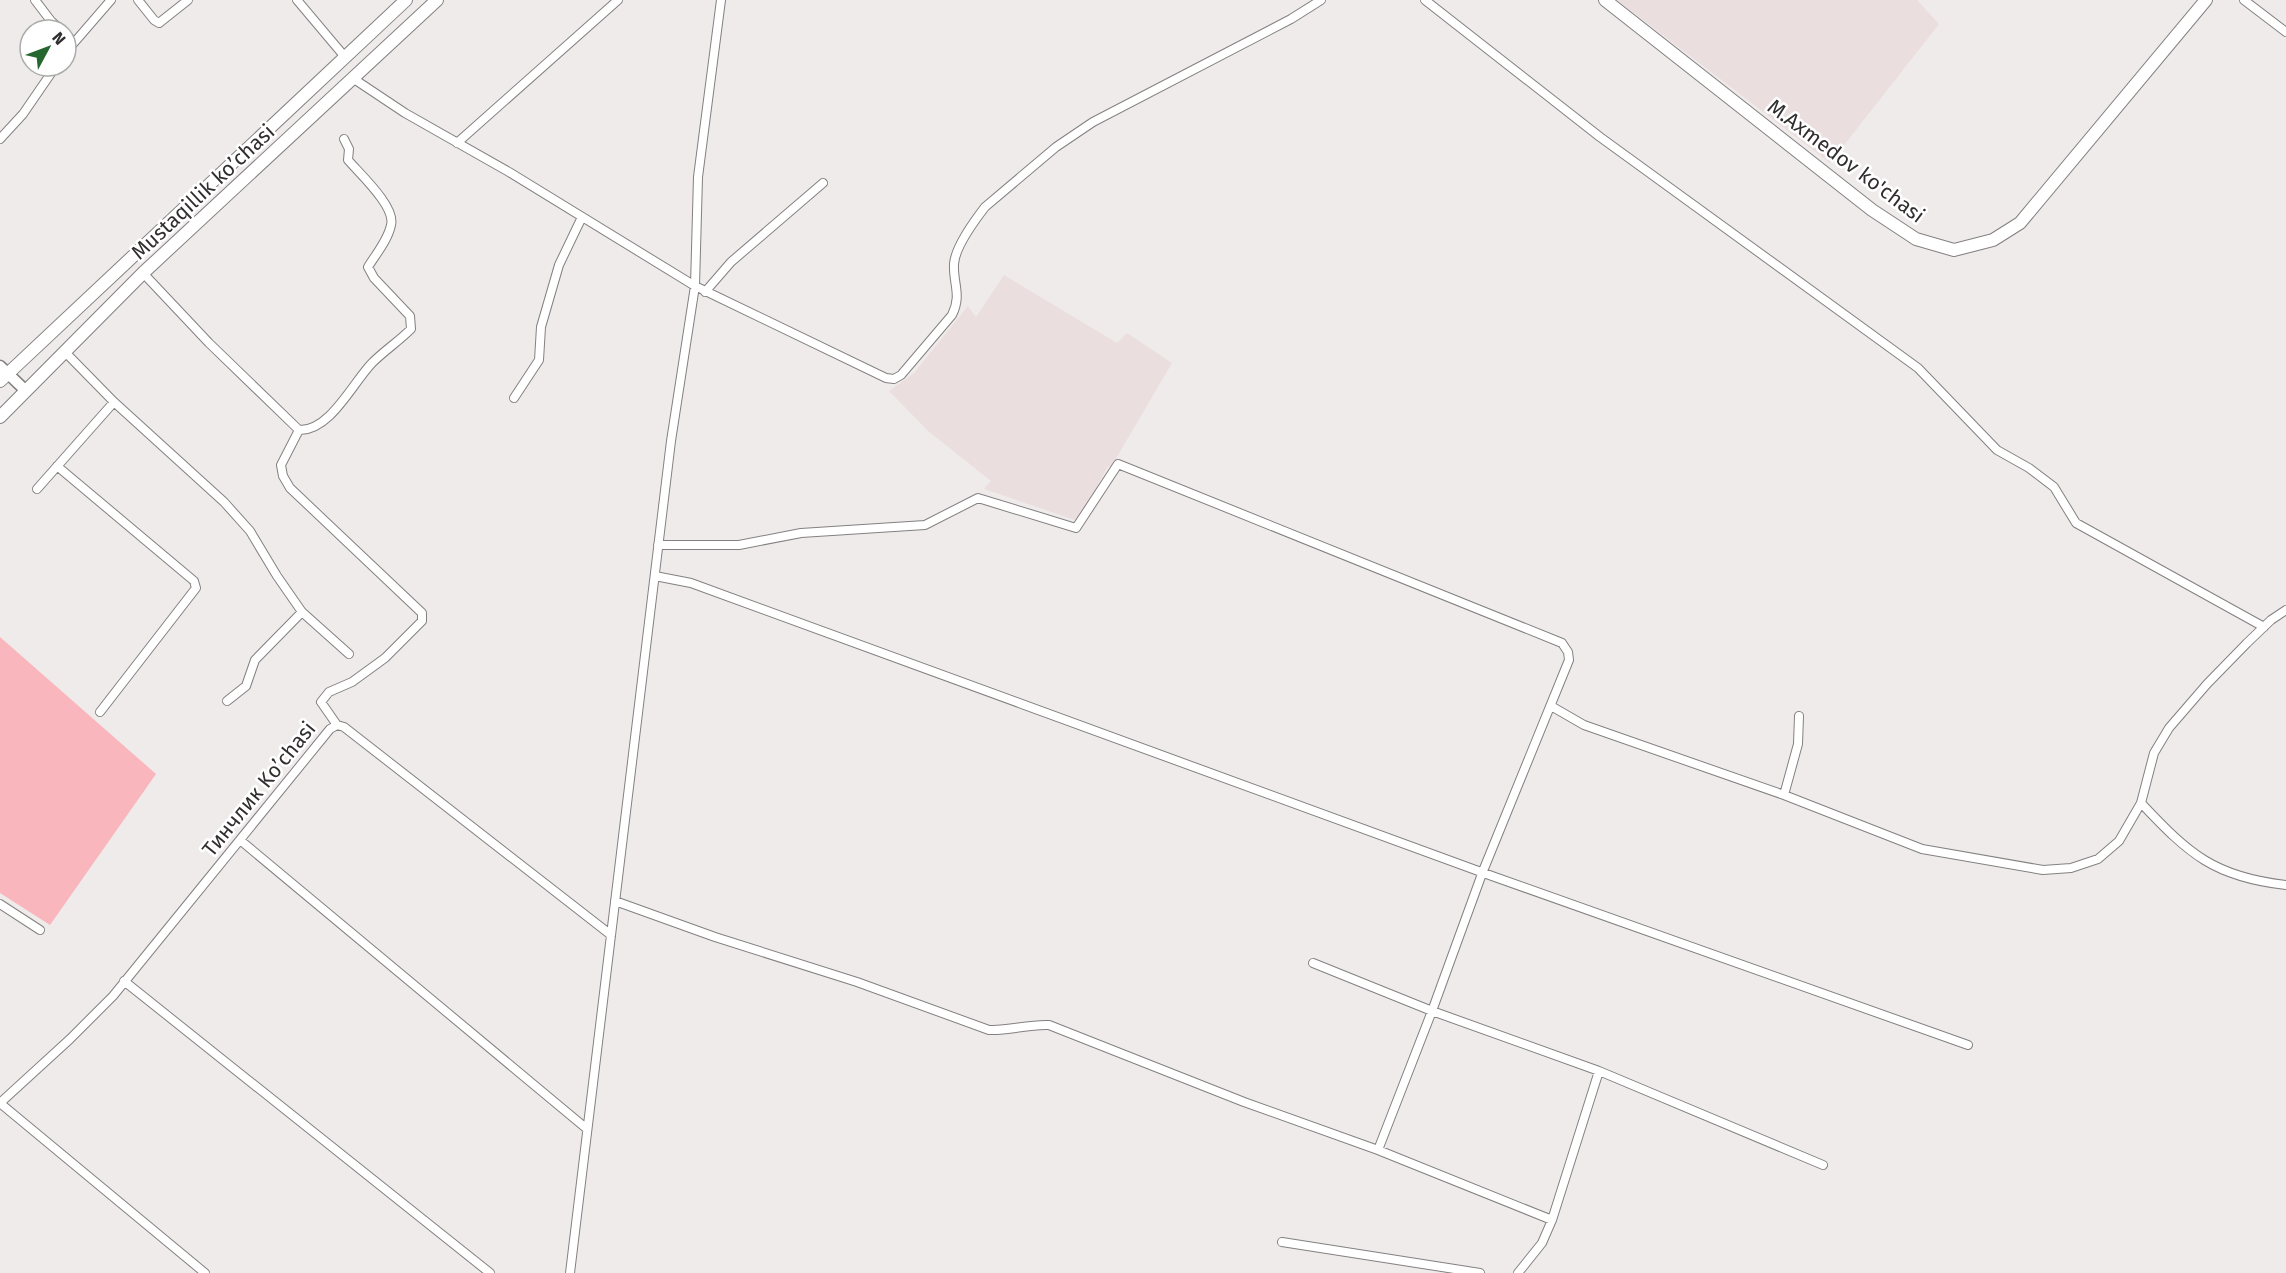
<svg xmlns="http://www.w3.org/2000/svg" width="2286" height="1273" viewBox="0 0 2286 1273" font-family="'Fira Sans',sans-serif">
<style>
.built{fill:#ebdede}
.green{fill:#f9b6bc}
.lines{fill:none;stroke-linecap:round;stroke-linejoin:round}
.minor-casing{stroke:#848081;stroke-width:10}
.tertiary-casing{stroke:#848081;stroke-width:13}
.secondary-casing{stroke:#848081;stroke-width:14}
.minor{stroke:#fff;stroke-width:8}
.tertiary{stroke:#fff;stroke-width:10}
.secondary{stroke:#fff;stroke-width:12}
.labels{text-anchor:middle;stroke-width:5;stroke-linejoin:round;paint-order:stroke}
.street-label{font-size:21px;fill:#302e2e;stroke:#fff}
</style>
<rect width="100%" height="100%" fill="#efebeb"/>
<!-- built -->
<path class="built" d="M1617,0H1917L1939,24L1830,163Z
M1004,275L1117,343L1127,333L1172,363L1111,467L1108,466L1078,521L984,489L991,481L928,431L889,391L914,373L968,306L976,317Z"/>
<!-- green -->
<path class="green" d="M0,637L156,774L50,925L0,893Z"/>
<g class="lines">
<!-- minor casing -->
<g class="minor-casing">
<path id="minor" d="M35,0L51,21L61,30
M138,0L154,20L159,23L188,0
M297,0L345,57
M1425,0L1600,137L1918,368L1997,450L2029,468L2054,487L2076,523L2264,627
M2244,0L2286,32
M66,35L74,42
M66,52L111,0
M354,79L405,113L509,172L695,286L886,378L894,379L901,375L952,315C962,295 953,284 954,264C955,248 975,220 985,207L1056,147L1093,122L1291,19L1321,0
M0,139L23,114L56,66
M457,143L618,0
M143,273L209,343L299,430C330,431 352,384 372,363C384,351 399,341 411,329L410,316L374,278L368,267C376,254 388,240 391,225C396,207 360,174 348,160L349,149L344,139
M705,292L731,262L823,183
M65,352L114,402L224,502L250,531L277,576L302,612L349,654
M514,398L539,360L541,327L559,265L582,217
M299,430L281,465L283,476L290,488L422,613V621L385,658L352,682L329,692L321,702L337,725
M57,466L194,581L196,588L100,712
M37,489L114,402
M658,545H739L801,533L925,525L978,498L1076,528L1118,464L1562,643L1568,652L1569,660L1483,871L1432,1011L1313,963
M655,576L691,583L1492,876L1968,1045
M227,701L246,686L255,660L302,612
M1551,706L1584,725L1784,795L1922,849L2043,870L2071,868L2098,859L2119,841L2141,803L2154,753L2169,728L2207,684L2247,643L2271,620L2286,610
M1784,795L1798,744L1799,716
M2141,803C2189,854 2214,877 2286,885
M240,840L587,1129
M615,901L715,937L857,982L989,1030C1009,1031 1028,1024 1049,1025L1244,1102L1378,1150L1432,1011L1599,1071L1823,1165
M0,904L40,930
M124,981L490,1273
M0,1103L70,1039L113,996L330,729L337,725L344,727L611,935
M0,1103L205,1273
M1378,1150L1552,1220
M1282,1242L1480,1273
M570,1273L671,441L695,286L698,177L721,0
M1518,1273L1542,1243L1552,1220L1599,1071"/>
</g>
<!-- tertiary casing -->
<g class="tertiary-casing">
<path id="tertiary" d="M0,366L25,390"/>
</g>
<!-- secondary casing -->
<g class="secondary-casing">
<path id="secondary" d="M1605,0L1872,210L1916,239L1954,250L1993,240L2020,223L2206,0
M0,381L406,0
M0,417L143,273L437,0"/>
</g>
<!-- minor -->
<use href="#minor" class="minor"/>
<!-- tertiary -->
<use href="#tertiary" class="tertiary"/>
<!-- secondary -->
<use href="#secondary" class="secondary"/>
</g>
<g class="labels">
<!-- street labels -->
<g class="street-label">
<text transform="translate(1846 161) rotate(37)" y="7">M.Axmedov ko'chasi</text>
<text transform="translate(203 192) rotate(-43)" y="7">Mustaqillik ko’chasi</text>
<text transform="translate(259 789) rotate(-51)" y="7">Тинчлик Ko’chasi</text>
</g>
</g>
<!-- north arrow -->
<g transform="translate(48 48) rotate(49)"><circle r="28" fill="#ffffff" stroke="#acabab" stroke-width="1.5"/>
<path d="M0-4.5L10 22L0 15L-10 22Z" fill="#26662f"/>
<text y="-9" font-size="16" font-weight="bold" text-anchor="middle" fill="#302e2e">N</text>
</g>
</svg>
